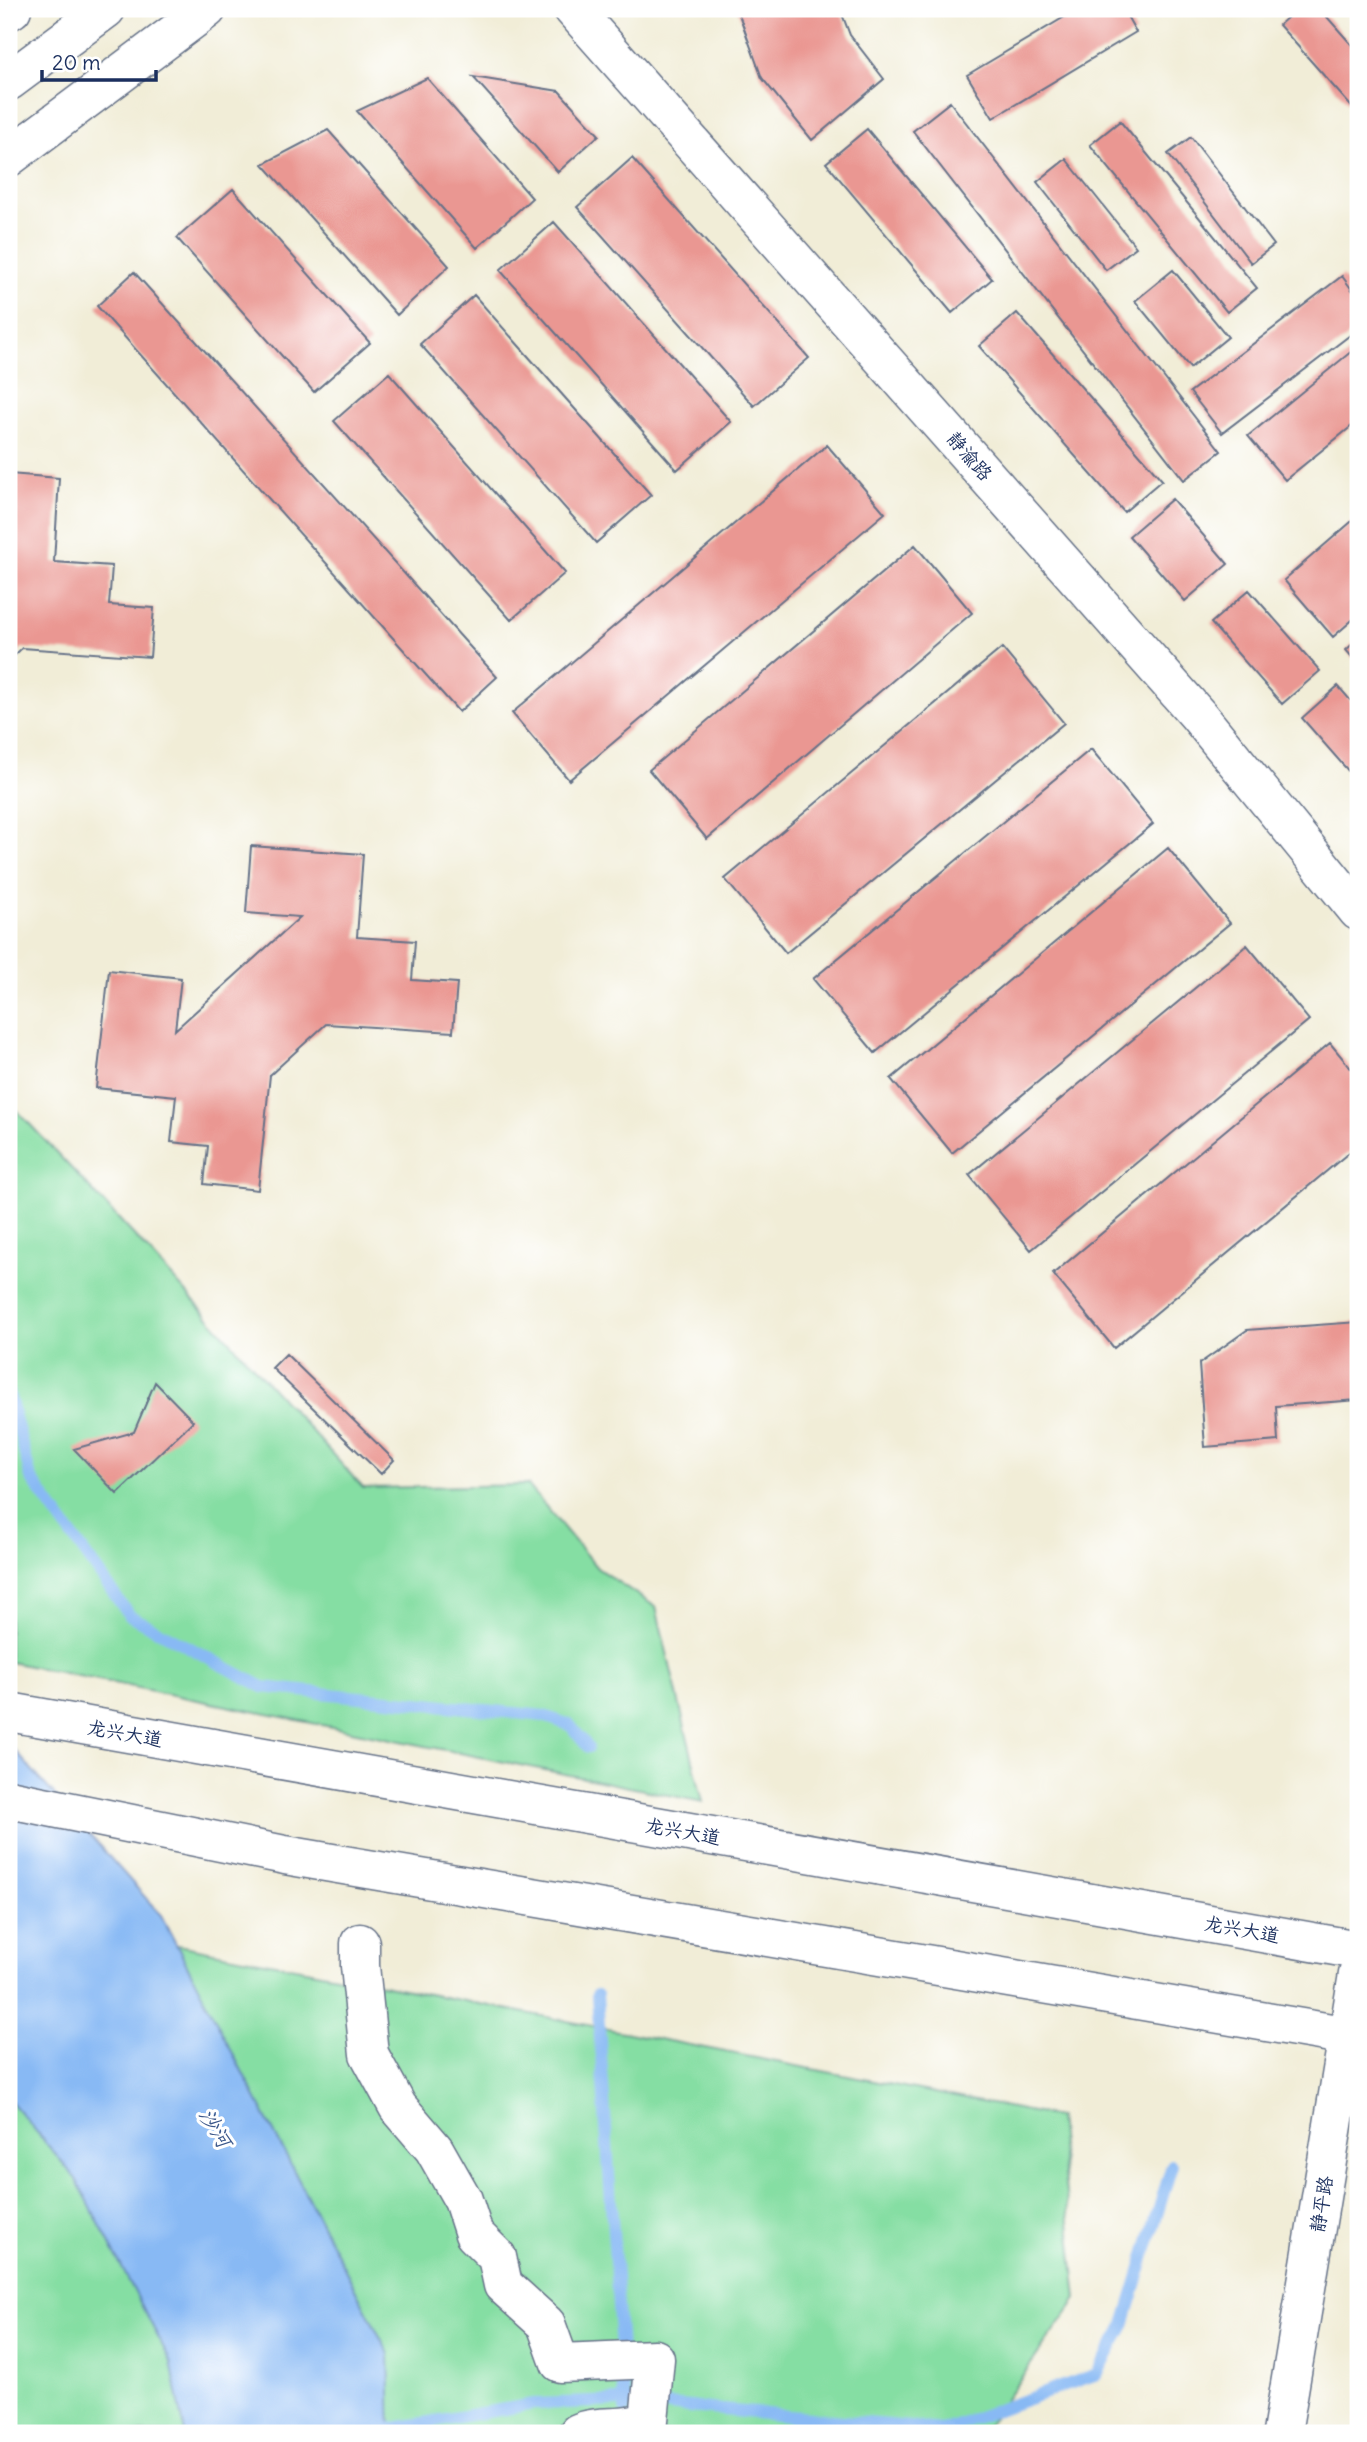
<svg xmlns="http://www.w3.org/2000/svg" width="1367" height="2442" viewBox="0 0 1367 2442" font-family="Delius,'LXGW WenKai TC',sans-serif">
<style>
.green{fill:#85dea3;stroke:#508680;stroke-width:2}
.water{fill:#88b9f4;stroke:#5274a9;stroke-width:2}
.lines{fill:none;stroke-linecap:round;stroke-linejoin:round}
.stream{stroke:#88b9f4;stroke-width:12}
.building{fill:#ea9792}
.street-casing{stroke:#667288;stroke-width:41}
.secondary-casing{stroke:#667288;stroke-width:41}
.primary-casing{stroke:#667288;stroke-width:41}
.street{stroke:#fff;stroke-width:38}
.secondary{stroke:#fff;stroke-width:38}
.primary{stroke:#fff;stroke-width:38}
.labels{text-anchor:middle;stroke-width:6;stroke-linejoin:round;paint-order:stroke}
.street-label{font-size:19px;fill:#1b2f5e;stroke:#fff}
.water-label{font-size:21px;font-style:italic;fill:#3c588b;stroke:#fff}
</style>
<rect width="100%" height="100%" fill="#fff"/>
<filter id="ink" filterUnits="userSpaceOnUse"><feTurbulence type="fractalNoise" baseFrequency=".0143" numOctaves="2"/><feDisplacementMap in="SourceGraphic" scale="14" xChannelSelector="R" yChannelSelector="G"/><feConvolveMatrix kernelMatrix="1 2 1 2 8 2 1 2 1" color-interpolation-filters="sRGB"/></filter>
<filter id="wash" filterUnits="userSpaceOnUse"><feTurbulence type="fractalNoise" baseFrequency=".00686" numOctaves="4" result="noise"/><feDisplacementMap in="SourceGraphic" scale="28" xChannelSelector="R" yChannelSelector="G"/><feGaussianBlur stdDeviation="1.57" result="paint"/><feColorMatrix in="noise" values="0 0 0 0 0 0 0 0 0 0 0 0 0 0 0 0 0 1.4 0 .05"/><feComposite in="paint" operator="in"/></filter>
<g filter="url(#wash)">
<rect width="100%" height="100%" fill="#f1edd7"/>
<!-- green -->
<path class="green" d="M9,1102L145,1247L363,1488L528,1485L597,1568L656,1607L703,1802L9,1662Z
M9,1912L1058,2117L1077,2299L982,2433H9Z"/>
<!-- water -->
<path class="water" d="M9,1744L161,1915L389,2354L391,2433H185L171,2362L76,2179L9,2099Z"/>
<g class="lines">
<!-- stream -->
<path class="stream" d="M9,1394L31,1478L129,1615L263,1687L544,1716L570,1725L588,1747
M597,1995L625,2409
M365,2433L534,2404L624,2401L942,2430L1097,2374L1124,2325L1172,2165"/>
</g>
<g id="blocks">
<!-- building -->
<path class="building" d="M737,9H840L850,35L884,79L812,140L762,78Z
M1078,9H1123L1136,32L993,118L967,75Z
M1297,9H1320L1358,52V114L1279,25Z
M473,77L559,91L599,135L558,172Z
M427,78L532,198L477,248L357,111Z
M950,102L1221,451L1184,480L913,131Z
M1120,121L1257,288L1227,312L1090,145Z
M867,129L992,279L952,313L826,163Z
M328,130L449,266L397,315L263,164Z
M1191,137L1274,245L1251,263L1168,154Z
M632,158L809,358L754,406L577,207Z
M1066,159L1136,247L1106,270L1037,182Z
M233,189L370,343L314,392L177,238Z
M554,222L731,422L677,470L500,270Z
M1173,270L1228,337L1190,368L1135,301Z
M134,272L497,677L459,712L97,306Z
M1342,276L1358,298V329L1222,433L1190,392Z
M474,295L651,495L596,543L420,344Z
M1017,313L1162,480L1124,512L979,346Z
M1358,346V421L1285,480L1248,436Z
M389,373L565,573L511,620L334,421Z
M827,445L885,513L569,780L512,713Z
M9,474L59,478L54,562L112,566L109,605L154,608L150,657L22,648L9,661Z
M1172,499L1228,564L1185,601L1129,536Z
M1358,516V615L1333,637L1284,580Z
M915,545L972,613L707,839L649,770Z
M1249,590L1320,671L1282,704L1211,623Z
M1358,639V664L1346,650Z
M1002,648L1064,723L786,953L725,879Z
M1338,686L1358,709V782L1302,718Z
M1091,749L1153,824L875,1053L813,979Z
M251,846L363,854L357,937L415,941L412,980L457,983L453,1032L326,1024L270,1075L258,1190L204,1184L208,1146L171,1142L176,1096L96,1088L109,970L181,978L175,1030L300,917L246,913Z
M1168,848L1230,923L952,1153L891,1079Z
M1247,945L1309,1020L1031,1250L969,1175Z
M1330,1043L1358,1077V1145L1114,1348L1053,1274Z
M1358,1322V1400L1276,1406L1278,1441L1205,1447L1199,1364L1247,1330Z
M286,1354L394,1460L381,1474L272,1368Z
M155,1382L193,1421L117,1494L74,1449L134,1432Z"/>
</g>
</g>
<g filter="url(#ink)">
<use href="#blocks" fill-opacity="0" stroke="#667288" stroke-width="2"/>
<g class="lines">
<!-- street casing -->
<g class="street-casing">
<path id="street" d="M573,9L1198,715L1358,911
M9,11L12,9
M360,1943V1966L369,2054L398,2107L434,2149L463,2200L474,2234L497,2257L503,2285L546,2324L560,2363L655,2359L649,2420C628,2432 599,2423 578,2433"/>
</g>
<!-- secondary casing -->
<g class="secondary-casing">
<path id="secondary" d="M9,81L106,9
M9,157L207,9
M1282,2433L1358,1974"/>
</g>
<!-- primary casing -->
<g class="primary-casing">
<path id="primary" d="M9,1712L1358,1950
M9,1799L285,1855L1349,2036L1358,2034"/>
</g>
<!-- street -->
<use href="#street" class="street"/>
<!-- secondary -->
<use href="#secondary" class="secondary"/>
<!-- primary -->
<use href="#primary" class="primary"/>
</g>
</g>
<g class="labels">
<!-- street labels -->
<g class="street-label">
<text transform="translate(970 456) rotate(49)" y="7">静渝路</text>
<text transform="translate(125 1733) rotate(10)" y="7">龙兴大道</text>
<text transform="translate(683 1831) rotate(10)" y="7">龙兴大道</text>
<text transform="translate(1242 1929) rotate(10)" y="7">龙兴大道</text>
<text transform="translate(1321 2204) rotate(-81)" y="7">静平路</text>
</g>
<!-- water labels -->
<g class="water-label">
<text transform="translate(215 2128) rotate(58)" y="7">沙河</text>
</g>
</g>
<!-- margin -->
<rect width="1367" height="2442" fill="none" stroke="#fff" stroke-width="35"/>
<!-- scale -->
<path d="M42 70v10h114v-10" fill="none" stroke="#1b2f5e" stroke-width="3.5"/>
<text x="52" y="70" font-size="21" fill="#1b2f5e" stroke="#ffffff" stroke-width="5" paint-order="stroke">20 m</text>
</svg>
